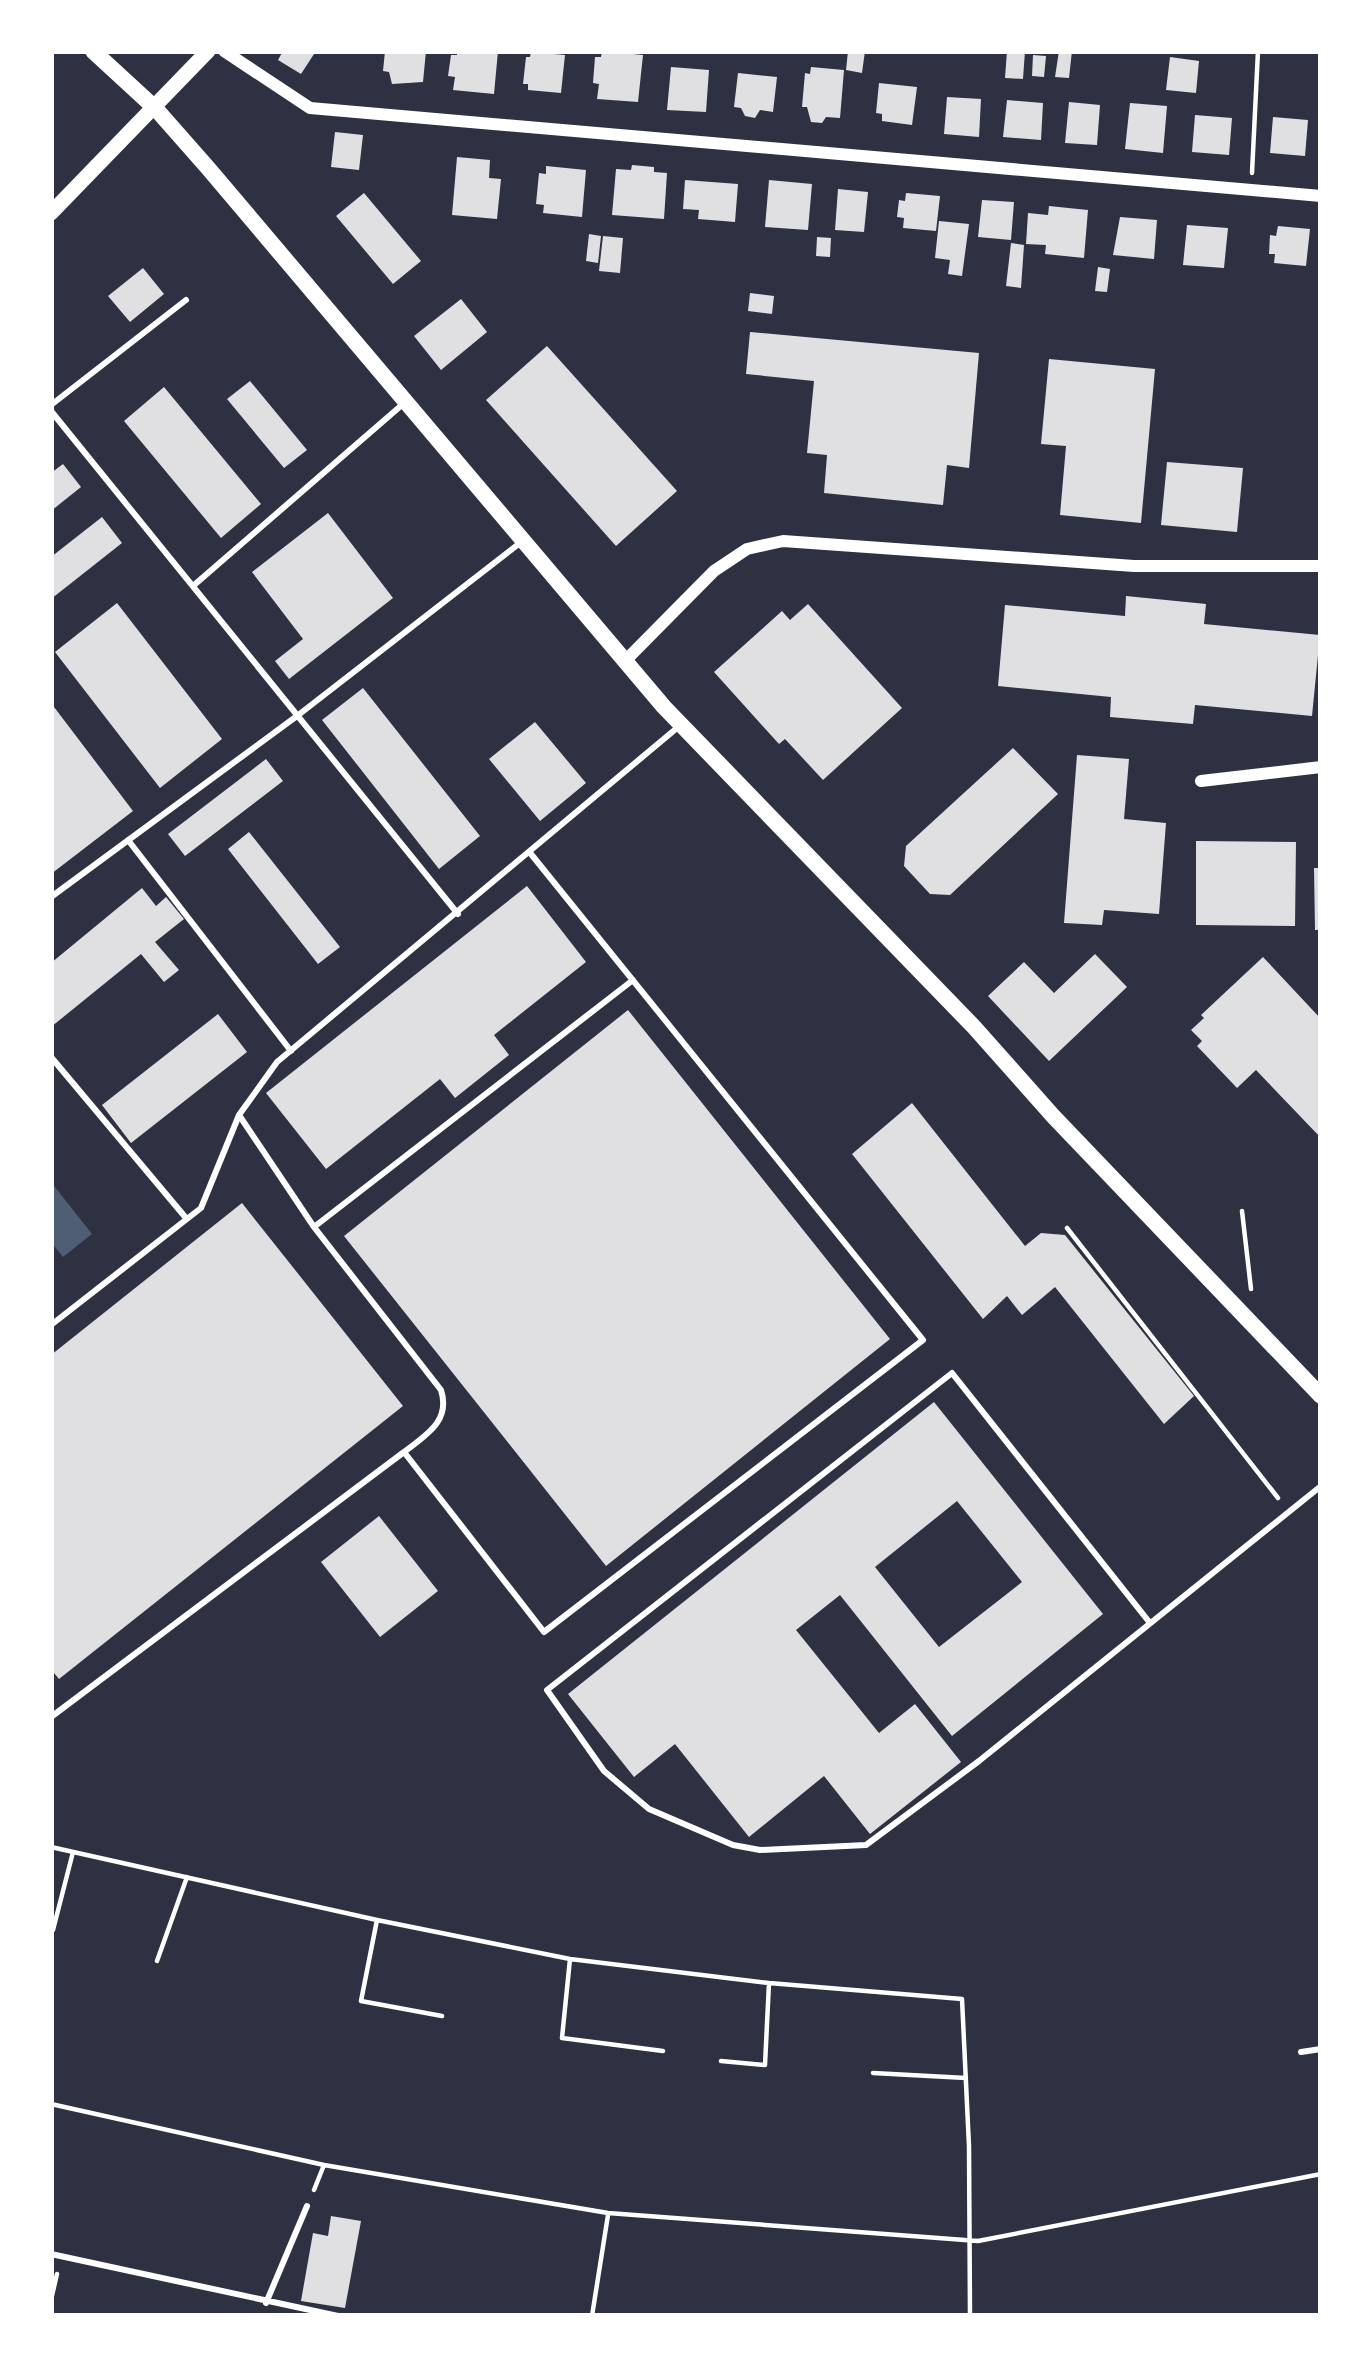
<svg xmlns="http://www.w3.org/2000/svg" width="1372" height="2367" viewBox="0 0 1372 2367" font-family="Cabin,sans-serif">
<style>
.water{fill:#4f5d75}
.building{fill:#e0e0e3;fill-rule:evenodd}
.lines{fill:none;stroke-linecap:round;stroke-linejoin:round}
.path{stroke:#fff;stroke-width:4.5}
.service{stroke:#fff;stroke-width:6}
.minor{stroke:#fff;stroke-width:12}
.tertiary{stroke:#fff;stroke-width:15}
.secondary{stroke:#fff;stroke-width:16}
</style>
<rect width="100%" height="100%" fill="#2d3142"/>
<!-- water -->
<path class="water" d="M51,1182L92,1234L63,1257L51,1242Z"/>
<!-- building -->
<path class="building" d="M283,51H316L301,74L278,60Z
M385,51H426L423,82L392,84L389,72L383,71Z
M457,51H498L494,94L453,90L455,77L448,76L451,55H457Z
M602,51L643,55L638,102L597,99L599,84L593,83L595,57H601Z
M848,51H865L862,73L846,70Z
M1007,51H1025L1023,79L1005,78Z
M1059,51H1072L1069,78L1055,77Z
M531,52L565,55L561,93L528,90V84H523L526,57H530Z
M1033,55L1046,56L1044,77L1032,76Z
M1170,57L1199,61L1196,93L1166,90Z
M671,67L709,70L706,112L667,110Z
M811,67L844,70L840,118L826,117L822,123L811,122L807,107H802L805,73L810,74Z
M738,73L777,77L773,112L760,110L755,118L745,116L741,108L734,107Z
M879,83L917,87L912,125L882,121V114L876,113Z
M947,97L981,99L979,137L944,134Z
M1007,100L1043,103L1041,140L1003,137Z
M1069,102L1100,105L1097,145L1065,143Z
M1130,103L1167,106L1163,153L1125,149Z
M1195,115L1232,118L1229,155L1192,152Z
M1273,117L1308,120L1305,156L1270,153Z
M335,132L363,135L359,170L331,167Z
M457,157L490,160L489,178L501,179L497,219L452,215Z
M632,165L654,167V172L667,173L664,219L612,215L616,169L631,170Z
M546,166L586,170L582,217L543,213L544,205L536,204L539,173L546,174Z
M685,180L738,184L735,222L698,219L699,210L683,209Z
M769,180L812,184L808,230L765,227Z
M838,189L868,192L864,232L835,230Z
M364,193L421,261L393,284L336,216Z
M906,193L940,196L936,231L903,228L904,218L897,217L899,200L905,201Z
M982,200L1014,202L1011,240L978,237Z
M1049,206L1088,210L1084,258L1045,254L1046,245L1026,244L1028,213L1048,215Z
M1120,217L1157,220L1154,259L1113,255Z
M939,221L969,224L962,276L948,274L950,260L935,258Z
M1187,225L1228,228L1224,268L1183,265Z
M1278,226L1310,229L1306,266L1274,263L1275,254H1269L1270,235L1276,236Z
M589,234L601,236L598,263L586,261Z
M603,236L623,238L620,273L599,271Z
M817,237L831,238L830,257L816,256Z
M1011,243L1024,245L1021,288L1006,286Z
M1098,267L1110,269L1107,292L1095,291Z
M143,268L164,294L130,322L108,296Z
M750,293L774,296L772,314L748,311Z
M461,299L487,332L441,370L414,336Z
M750,332L979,353L969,468L947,465L943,505L824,493L827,455L807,453L814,381L746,374Z
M547,346L677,491L616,546L486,400Z
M1049,359L1155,369L1141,523L1060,515L1066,446L1041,444Z
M250,381L307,450L284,468L227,399Z
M164,387L261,504L221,538L124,421Z
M1167,462L1243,468L1237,532L1161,525Z
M63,464L81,487L51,511V473Z
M328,513L393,598L289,679L275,661L303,639L252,572Z
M102,517L122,543L51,599V557Z
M1126,596L1206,604L1204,624L1320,635L1312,716L1195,705L1193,724L1110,717L1111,697L998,686L1005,605L1125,616Z
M117,603L222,739L160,788L55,652Z
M808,604L902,708L823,780L785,739L779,744L714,672L782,611L790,620Z
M363,688L480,836L439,869L322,720Z
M51,703L133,811L51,874Z
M535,722L586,783L540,821L489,759Z
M1013,748L1058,794L950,895L930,894L904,866L906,846Z
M1077,755L1129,759L1124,819L1166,823L1159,914L1104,910L1102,925L1064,923Z
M266,759L283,781L185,856L168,834Z
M249,832L340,947L318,964L228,849Z
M1196,841L1296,842L1295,926L1196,925Z
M1314,868H1321V930H1315Z
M527,886L586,962L494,1035L509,1055L455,1098L440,1079L326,1169L266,1093Z
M142,888L156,906L166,897L184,919L155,942L179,970L164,982L141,954L51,1027V963Z
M1095,954L1127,987L1049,1061L988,996L1024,962L1054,993Z
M1263,957L1321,1019V1138L1256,1070L1237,1088L1197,1046L1202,1041L1191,1030L1204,1018L1201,1015Z
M628,1010L890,1339L606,1566L344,1236Z
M218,1014L247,1052L131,1143L102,1105Z
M912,1103L1025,1246L1041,1233L1065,1235L1194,1396L1164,1424L1055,1287L1022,1315L1007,1296L983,1319L852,1154Z
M242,1203L403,1406L59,1679L54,1673L51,1676V1355Z
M934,1402L1103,1614L952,1736L840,1595L796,1630L879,1733L915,1704L961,1762L870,1834L824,1776L749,1837L675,1744L634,1777L568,1694ZM957,1501L1022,1582L939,1647L875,1567Z
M379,1516L438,1591L380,1637L321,1562Z
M331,2216L361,2221L345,2308L301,2301L313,2233L328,2236Z"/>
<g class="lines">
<!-- path -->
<path class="path" d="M1252,173L1258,51
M1242,1211L1251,1289
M1067,1228L1278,1498
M51,1847L377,1920L570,1959L769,1983L962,1999L969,2146L970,2316
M377,1920L361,2001L442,2016
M53,1930L73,1852
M570,1959L562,2038L663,2051
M157,1961L187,1877
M721,2061L765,2065L769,1983
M873,2073L966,2078
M51,2104L324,2165
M314,2190L324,2165L608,2213L978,2241L1321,2174
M51,2300L57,2274
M592,2316L608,2215"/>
<!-- service -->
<path class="service" d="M51,405L186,300
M51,411L458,914
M193,586L403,404
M128,840L291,1051
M51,897L297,716L520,543
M633,980L314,1227L239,1115L277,1062L677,728
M51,1057L186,1218
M314,1227L441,1390C451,1421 426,1435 404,1452L544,1632L923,1340L531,854
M51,1325L201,1208L239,1115
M1150,1623L952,1373L547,1690L604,1771L649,1809L733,1845L760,1850L866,1845L979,1761L1321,1486
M51,1717L404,1452
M1301,2052L1321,2049
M51,2254L338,2316
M266,2303L307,2206"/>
<!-- minor -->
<path class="minor" d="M224,51L310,108L1321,196
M625,661L714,571L747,549L783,541L1134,566H1321
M1201,781L1321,767"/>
<!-- tertiary -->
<path class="tertiary" d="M51,213L208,51"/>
<!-- secondary -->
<path class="secondary" d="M93,51L156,109L208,168L664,707L974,1027L1053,1116L1321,1396"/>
</g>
<!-- border -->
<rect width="1372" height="2367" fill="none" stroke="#ffffff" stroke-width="108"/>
</svg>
